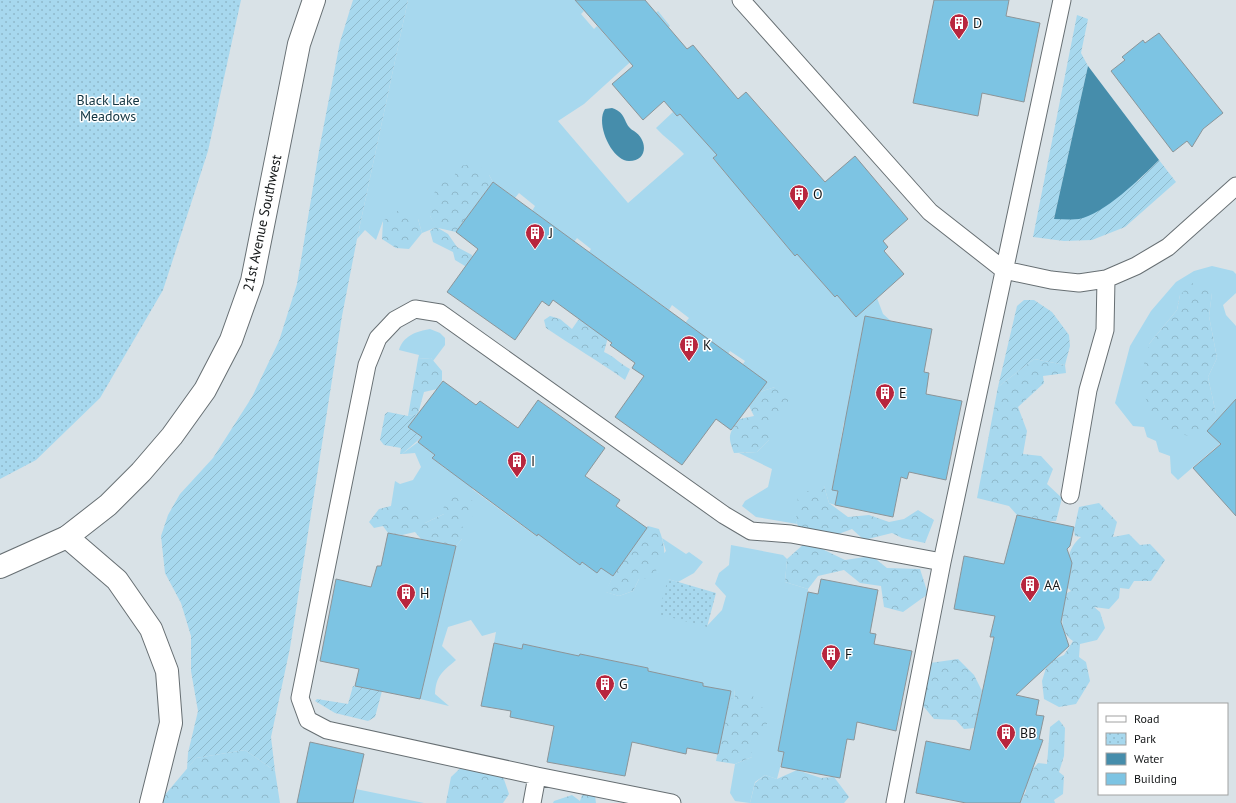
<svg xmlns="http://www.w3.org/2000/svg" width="1236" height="803" viewBox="0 0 1236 803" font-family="'PT Sans',sans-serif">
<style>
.grass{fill:#a7d8ee;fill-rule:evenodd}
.forest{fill:url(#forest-crowns)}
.park{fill:url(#park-dots)}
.garden{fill:url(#garden-furrows)}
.water{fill:#468dab}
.building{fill:#7dc4e3;stroke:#8c9599}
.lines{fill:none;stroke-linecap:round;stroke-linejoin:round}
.lane-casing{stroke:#676f73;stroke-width:19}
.street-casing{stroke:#676f73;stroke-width:24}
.secondary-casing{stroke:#676f73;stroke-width:24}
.lane{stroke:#fff;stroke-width:17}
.street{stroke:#fff;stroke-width:22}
.secondary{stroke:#fff;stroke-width:22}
.labels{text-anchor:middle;stroke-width:3;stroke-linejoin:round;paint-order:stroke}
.poi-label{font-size:14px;fill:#131617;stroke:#fff;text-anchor:start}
.park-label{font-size:14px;fill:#123441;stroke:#fff}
.street-label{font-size:14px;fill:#131617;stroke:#fff}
</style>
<defs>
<pattern id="forest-crowns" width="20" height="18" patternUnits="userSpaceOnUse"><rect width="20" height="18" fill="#a7d8ee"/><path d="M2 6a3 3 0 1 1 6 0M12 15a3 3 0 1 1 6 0" fill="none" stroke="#8fb9cb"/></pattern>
<pattern id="park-dots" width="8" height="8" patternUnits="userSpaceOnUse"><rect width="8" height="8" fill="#a7d8ee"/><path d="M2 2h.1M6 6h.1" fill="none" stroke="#8fb9cb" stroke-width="1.8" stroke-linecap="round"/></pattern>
<pattern id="garden-furrows" width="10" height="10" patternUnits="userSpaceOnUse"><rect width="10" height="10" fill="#a7d8ee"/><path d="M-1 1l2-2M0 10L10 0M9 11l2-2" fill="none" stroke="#8fb9cb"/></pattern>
</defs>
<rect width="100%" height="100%" fill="#d9e2e7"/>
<!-- grass -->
<path class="grass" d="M408,0H575L584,11L581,14L594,29L597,26L616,47L658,11L670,26L584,104L558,121L628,203L684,154C675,144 665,138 656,128L673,112L677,116L689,106L698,134L717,155L713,159L726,174L754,199L750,203L795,256L801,251L824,285L835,297L837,295L856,317L877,298L883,314L891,321L875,318L872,333L862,331L849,397L857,399L852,423L844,422L832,489L838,491L835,505L829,503L824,486L796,521L797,524L756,517L742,506L745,501L768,487L772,469L739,453L757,452L769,440V423L775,387L760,392L743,364L745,361L730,351L728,354L685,323L689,318L672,305L669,310L647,294L641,302L613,270L589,252L591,249L577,238L574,242L532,211L535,206L519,193L515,198L493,182L489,175L454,177L430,216L437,227L422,233L418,219L383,221L376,240L365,230L357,239Z
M1212,266L1233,271L1236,274V293L1223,305L1226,315L1236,326V399L1207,431L1217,439L1236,430L1178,480L1171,473L1170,456L1159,452L1156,441L1147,437L1144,427L1133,426L1115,403L1130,346L1151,311L1176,282L1194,271ZM1212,293L1209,316L1217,358L1208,377L1216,414L1149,344L1177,310L1180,295Z
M430,329L440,333L445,338V345L433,361L431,358L418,359L419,355L399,350C403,336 417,331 430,329Z
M418,442L435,455L433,459L446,469L450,465L475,484L472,489L536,536L540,531L580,565L582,562L601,567L613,576L606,592L619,596L633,591L639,579L666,551L662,538L686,554L689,552L703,562L694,573L678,582L668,579L706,627L722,610L726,596L715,584L719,573L729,565L731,545L783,555L787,559L785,582L808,589V592L778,750L784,752L777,779L765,775L755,782L750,803L735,801L730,793L735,764L752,757L734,688L735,701L729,697L730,691L703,686V683L687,679L686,683L647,675L648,668L580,654L578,660L543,648L523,644L522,649L494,643L496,632L482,636L471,620L448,627L442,646L456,660C442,672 436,676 435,694L449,706L420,699L456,546L462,539L444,514L425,523L391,506L395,481L400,484L413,480L421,467L415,453L402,454Z
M346,787L424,803H352Z"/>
<!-- forest -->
<path class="forest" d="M477,164L489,175L493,182L456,232L438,228L448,234L457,247L472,255L474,264L465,266L455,260L453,252L433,242L430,231L436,227L430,216L432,198L441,178L454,177L458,166Z
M395,211H409L418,219L422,233L409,249L396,248L382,239L383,221Z
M1192,283L1212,293L1209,316L1217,358L1208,377L1216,414L1191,436L1165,432L1153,415L1139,383L1149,344L1177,310L1180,295Z
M603,284L607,341L604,352C614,356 620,364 630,369L625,380C599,361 572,346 546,328L544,320L550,316L560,319L572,329Z
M431,358L442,371V381L437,389L424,392L418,414L408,416L418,359Z
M1034,359L1065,365L1066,373L1043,376L1044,383L1018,407L1027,431L1023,454L1041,456L1053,469L1047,484L1062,498L1056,521H1045L1017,515L1009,506L977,498L998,387Z
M775,387L788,399V414L769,423V440L757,452L734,453C727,435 729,433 740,419L754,416L749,406L760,392Z
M824,486L829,503L848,517L869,515L889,522L904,519L918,510L934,520L925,543L902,538L892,533L864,540L852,529L833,536L816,546L845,560L872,556L887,568L920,569L928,594L903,612L884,607L881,586L860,583L844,570L818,576L808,589L785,582L787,559L805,543L796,521L798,494Z
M456,492L471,497L476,512L467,522H459L467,533L456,546L421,539L415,532L402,535L388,533L383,526L374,528L369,522L379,509L391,506L402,500L420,507L425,523L444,514L443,496Z
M1099,503L1117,522L1113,537L1129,534L1140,545L1150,544L1165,560L1151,581H1134L1129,589L1120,588L1119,598L1109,609L1094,607L1100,612L1105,628L1097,640L1080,644L1079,657L1086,662L1090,681L1076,704L1059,707L1044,699L1042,681L1046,668L1055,659L1064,655L1073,641C1063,635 1061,624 1063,613L1056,608L1061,596L1071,591L1065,585C1067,567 1066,549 1081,537L1075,536L1074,530L1079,507Z
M648,526L659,529C667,552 667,559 650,578L639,579L633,591L619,596L605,592L613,576Z
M958,659L974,675L982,691L975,728L964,729L956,720L934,719L910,690L930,663Z
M734,688L752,695L767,713V731L751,742L752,757L735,764L716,761L729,697L735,700Z
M1059,720L1065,728L1064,756L1059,772L1064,776L1063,794L1054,800L1055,803H1020L1026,791L1024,780L1038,763L1047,764L1050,727Z
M245,750L275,771L280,803H158L196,758Z
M473,756L498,762L509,794L503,803H446L451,777Z
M797,770L821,778L834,777L849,797L844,803H750L755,783L765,775L777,779Z
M572,795L580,801L582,795L595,796L596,803H553L554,801Z"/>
<!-- park -->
<path class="park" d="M0,0H241L208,151L163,290L100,398L36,460L0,479Z
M668,579L716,593L707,627L658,614Z"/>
<!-- garden -->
<path class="garden" d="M353,0H408L357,239L342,316L290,648L271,737L275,771L245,750L196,758L187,769L188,753L198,711L191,671V636L181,603L165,573L161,536L168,515L180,494L213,458L252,397L279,341L297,284L320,145L340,42Z
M1077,15L1088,19L1081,53L1088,66L1054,219L1138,181L1159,160L1176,182L1125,227L1092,240L1064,241L1033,237Z
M1024,300H1034L1052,312L1069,335L1070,346L1065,365L1034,359L998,387L1017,306Z
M388,412L408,416L418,414L408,427L422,437L402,454H400L401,448L384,445L380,440L385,414Z
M353,686L382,691L375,717L368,721L335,713L315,701L317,699L348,704Z"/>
<!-- water -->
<path class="water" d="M1088,66L1159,160C1141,178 1104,214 1079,219C1071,220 1062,219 1054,219Z
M612,108C628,113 622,124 634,131C648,140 648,161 629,161C612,161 595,124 605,109Z"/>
<!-- building -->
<path class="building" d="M575,0H645L687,49L693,45L738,99L746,92L825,182L855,156L908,219L883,241L888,247L884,251L904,274L856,317L837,295L835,297L797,254L795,256L713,158L717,155L680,114L677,116L664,101L643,120L612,84L633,66Z
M934,0H1009L1006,16L1040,23L1024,102L982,93L978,116L913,103Z
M1159,33L1223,113L1203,129L1192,147L1187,141L1173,152L1111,71L1125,60L1122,57L1143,40L1145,43Z
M493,182L767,382L731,430L716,419L682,465L615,417L644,376L632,368L635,363L610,345L612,343L553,300L549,306L542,301L515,340L447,292L478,249L456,232Z
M865,316L932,329L924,372L929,373L926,394L962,401L946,480L909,472L907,479L901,477L893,517L835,505L838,491L832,490Z
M443,381L476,405L480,401L518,428L538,400L605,448L585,476L620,500L616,506L647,528L613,576L601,568L597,573L582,562L580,565L538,534L537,536L432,458L435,455L418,442L422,437L408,427Z
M1236,399V516L1193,468L1221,444L1207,431Z
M1017,515L1074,527L1070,546L1067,549L1072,563L1061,622L1069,646L1016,695L1039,700L1036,715L1044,716L1039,739L1043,740L1020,803H966L916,793L926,741L970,750L994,637H990L995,616L954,609L964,556L1004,564Z
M388,533L456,546L420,699L355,686L359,669L320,661L336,579L371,587L377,566H381Z
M821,579L878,590L870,633L876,634L874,644L912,651L896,731L857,722L854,740L847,739L840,778L781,767L784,752L778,751L808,592L818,594Z
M494,643L522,649L523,644L579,656L580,654L648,668V671L703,683V686L731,691L718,754L687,748L686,754L632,742L625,776L547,762L554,726L510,717L511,711L481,706Z
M310,742L364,754L353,803H297Z"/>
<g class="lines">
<!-- lane casing -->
<g class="lane-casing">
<path id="lane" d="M741,0L930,212L1004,270L1051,280L1079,283L1106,279L1136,266L1168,247L1236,186
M1070,495L1088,390L1105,330L1106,279
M537,776L327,730L308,720L300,698L367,365L378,338L395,320L415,309L440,313L724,515L751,531L791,534L942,562
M532,803L537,776L672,803
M895,803L942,562L1062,0"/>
</g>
<!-- street casing -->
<g class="street-casing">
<path id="street" d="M67,537L117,580L151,629L167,671L171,723L151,803"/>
</g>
<!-- secondary casing -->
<g class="secondary-casing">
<path id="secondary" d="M0,567L67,537L108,505L141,472L172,436L205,390L231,340L252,281L299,44L314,0"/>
</g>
<!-- lane -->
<use href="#lane" class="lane"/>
<!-- street -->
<use href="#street" class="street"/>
<!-- secondary -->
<use href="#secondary" class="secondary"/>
</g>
<!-- icons -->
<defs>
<g id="building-pin" transform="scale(1)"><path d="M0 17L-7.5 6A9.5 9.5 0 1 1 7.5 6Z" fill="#b8263e" stroke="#fff"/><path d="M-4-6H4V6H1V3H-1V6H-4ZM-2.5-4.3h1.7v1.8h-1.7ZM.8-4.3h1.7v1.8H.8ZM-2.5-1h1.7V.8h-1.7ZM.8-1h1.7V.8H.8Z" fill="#fff"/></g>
</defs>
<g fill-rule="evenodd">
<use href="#building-pin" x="959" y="23"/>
<use href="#building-pin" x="799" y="194"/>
<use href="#building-pin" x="535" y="233"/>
<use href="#building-pin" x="689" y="345"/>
<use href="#building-pin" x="885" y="393"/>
<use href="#building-pin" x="517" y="461"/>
<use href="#building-pin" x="1030" y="585"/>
<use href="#building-pin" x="406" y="593"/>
<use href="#building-pin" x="831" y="654"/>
<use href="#building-pin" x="605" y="684"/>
<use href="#building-pin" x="1006" y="733"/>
</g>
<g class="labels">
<!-- poi labels -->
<g class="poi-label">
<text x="973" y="28">D</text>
<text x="813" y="199">O</text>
<text x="549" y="238">J</text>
<text x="703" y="350">K</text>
<text x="899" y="398">E</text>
<text x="531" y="466">I</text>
<text x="1044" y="590">AA</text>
<text x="420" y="598">H</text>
<text x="845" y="659">F</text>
<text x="619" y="689">G</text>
<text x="1020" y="738">BB</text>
</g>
<!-- park labels -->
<g class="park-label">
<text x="108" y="105">Black Lake<tspan x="108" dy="16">Meadows</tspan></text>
</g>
<!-- street labels -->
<g class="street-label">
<text transform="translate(262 223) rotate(-78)" y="5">21st Avenue Southwest</text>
</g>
</g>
<!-- legend -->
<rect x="1098" y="703" width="130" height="92" fill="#ffffff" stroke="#a1a2a2"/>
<rect x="1106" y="716" width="20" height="6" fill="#ffffff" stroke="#a1a2a2"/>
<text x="1134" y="723" font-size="12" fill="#131617">Road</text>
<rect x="1106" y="733" width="20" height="12" fill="url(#park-dots)" stroke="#a1a2a2"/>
<text x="1134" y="743" font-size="12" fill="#131617">Park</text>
<rect x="1106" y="753" width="20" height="12" fill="#468dab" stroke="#a1a2a2"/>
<text x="1134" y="763" font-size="12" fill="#131617">Water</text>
<rect x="1106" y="773" width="20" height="12" fill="#7dc4e3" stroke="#a1a2a2"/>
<text x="1134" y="783" font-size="12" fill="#131617">Building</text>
</svg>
